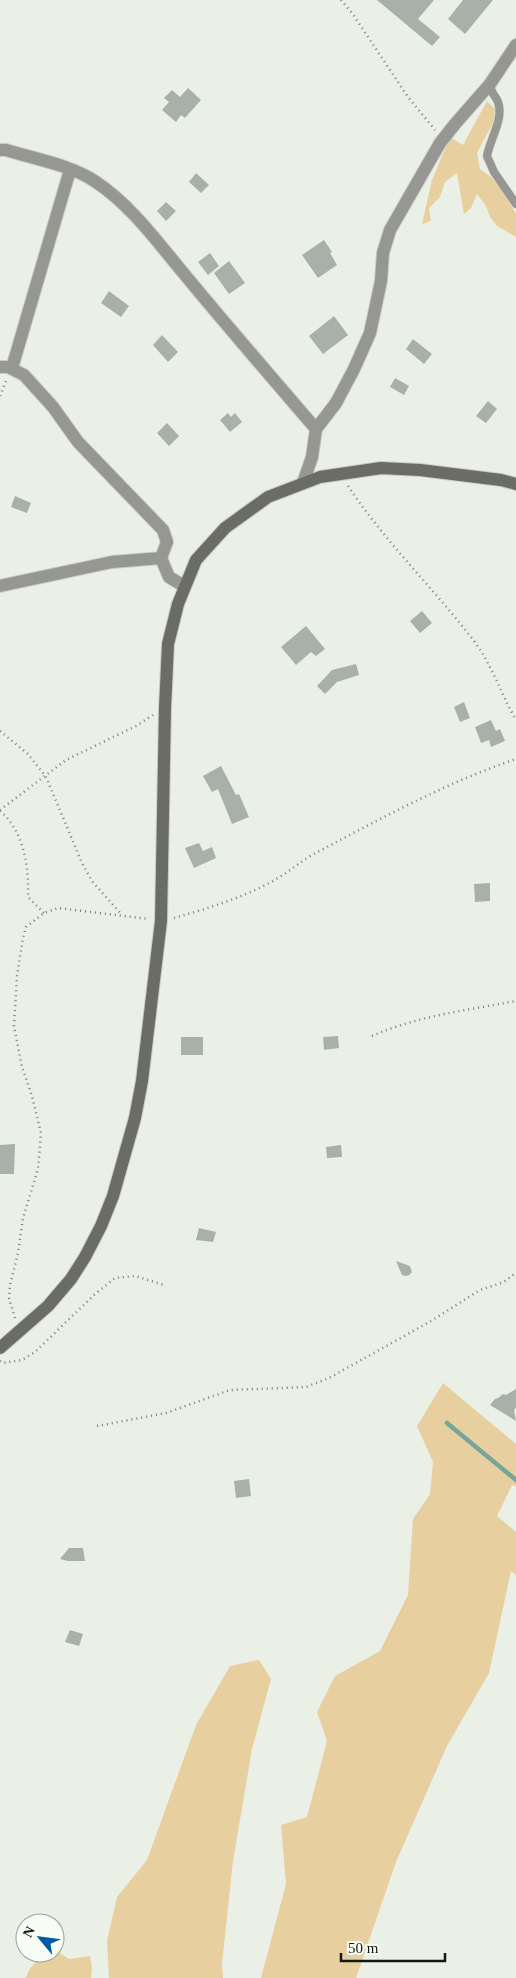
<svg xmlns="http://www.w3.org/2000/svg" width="516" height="1978" viewBox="0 0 516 1978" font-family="'Times New Roman',serif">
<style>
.green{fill:#e8cfa0}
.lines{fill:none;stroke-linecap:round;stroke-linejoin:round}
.stream{stroke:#76a59a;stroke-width:4.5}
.building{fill:#a7b1aa}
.lane-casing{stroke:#c8cdc4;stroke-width:9}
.street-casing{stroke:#c8cdc4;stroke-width:14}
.secondary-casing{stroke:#c8cdc4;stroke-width:14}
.path{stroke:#7a7e78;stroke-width:2.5;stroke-dasharray:1 4;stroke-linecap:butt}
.lane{stroke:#969692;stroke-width:8}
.street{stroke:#969692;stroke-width:12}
.secondary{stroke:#6c6c66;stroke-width:12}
</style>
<rect width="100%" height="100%" fill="#eaf0e6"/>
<!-- green -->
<path class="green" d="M487,101L495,109L493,123L477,153L480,169L491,177L505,194L516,214V237L497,226L490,217L486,206L477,194L471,208L464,214L457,173L445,182L440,197L429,208L431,221L422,224L432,180L450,137L463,145Z
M443,1383L516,1444V1486L512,1485L497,1516L516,1532V1575L511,1571L489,1673L447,1746L396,1862L356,1978H261L286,1884L281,1825L307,1817L327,1741L317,1712L335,1676L380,1651L408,1595L413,1519L430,1494L433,1462L417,1426Z
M259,1660L271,1679L252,1749L233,1861L222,1964L223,1978H109L107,1941L117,1897L147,1860L196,1725L230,1666Z
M55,1950L69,1959L90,1956L92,1967L91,1978H26C29,1966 43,1953 55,1953Z"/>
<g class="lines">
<!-- stream -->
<path class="stream" d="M447,1423L516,1480"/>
</g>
<!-- building -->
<path class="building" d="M377,0H434L418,19L440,37L432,46Z
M463,0H493L465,34L448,19Z
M188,88L201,100L185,118L181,115L176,122L162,110L169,102L164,98L172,90L180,97Z
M196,173L209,185L201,193L189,182Z
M166,202L176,211L166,221L157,211Z
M324,240L332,252L330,253L337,265L318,278L302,255Z
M210,253L219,266L208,275L198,262Z
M229,261L245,283L229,294L214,273Z
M109,291L129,306L121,317L101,303Z
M334,316L348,335L323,354L309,336Z
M162,335L178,352L168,362L153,345Z
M413,339L432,354L424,364L406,349Z
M395,378L409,386L404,395L390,387Z
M488,401L497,409L486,423L476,416Z
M228,413L231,417L235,413L242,422L230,432L220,420Z
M167,423L179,436L169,446L157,433Z
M15,496L31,503L27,513L11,507Z
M422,611L432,623L420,633L410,621Z
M306,626L325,649L316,656L311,652L296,665L281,647Z
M356,664L359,675L337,682L325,694L317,686L332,670Z
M464,702L470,718L460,722L454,707Z
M491,720L496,731L500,729L505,741L491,747L489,740L481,743L475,727Z
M221,766L236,795L239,794L249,817L232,824L218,789L212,792L203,776Z
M199,843L203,851L212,847L216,858L194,868L185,848Z
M490,883V901L475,902L474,884Z
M338,1036L339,1048L324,1050L323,1037Z
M181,1037H203V1055H181Z
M15,1144L14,1174H0V1145Z
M341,1145L342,1157L327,1158L326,1147Z
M199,1228L216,1232L213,1242L196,1240Z
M396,1261L410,1266L412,1272L409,1275L406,1276L402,1275Z
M516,1389V1408L514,1410L516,1421L490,1405L495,1399L498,1398L503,1394L506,1395Z
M249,1479L251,1496L236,1498L234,1481Z
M69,1548H83L85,1561H68L60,1559Z
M70,1630L83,1634L79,1646L65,1642Z"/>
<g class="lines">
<!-- lane casing -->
<g class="lane-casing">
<path id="lane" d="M490,84C491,95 495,94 498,102C504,119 490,139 487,156L494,172L516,204"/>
</g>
<!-- street casing -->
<g class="street-casing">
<path id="street" d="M0,150H6C35,159 71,165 96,182C132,206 158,243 185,275C228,327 272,378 316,429
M0,367H8L24,375L53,407L78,442L163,530L167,542L161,558
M12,368L70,170
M303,483L312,457L316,429L336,403L354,369L370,333L381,281L383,253L390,230L440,143L455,124L490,84L516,45
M0,586L112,562L161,558L169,577L184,586"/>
</g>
<!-- secondary casing -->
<g class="secondary-casing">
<path id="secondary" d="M0,1348L48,1306L71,1279L85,1257L101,1226L113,1196L135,1118L142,1081L161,921L165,708L168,644L178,604L196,560L225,528L268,497L320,477L381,468L420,470L501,480L516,484"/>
</g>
<!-- path -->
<path class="path" d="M341,0L352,13L408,97L435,130
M0,396L6,381
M348,486C384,540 431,586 471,637C491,662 500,692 516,720
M0,731L28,754L46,777L82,863L92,881L122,915
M0,810L66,760L136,726L153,715
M0,811C24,831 29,867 28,897L44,913
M174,918C209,908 246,897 278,878C290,871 300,862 312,855C378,820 445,783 516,759
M372,1036C417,1016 468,1010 516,1001
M15,1318L9,1298L10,1285L18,1253L23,1218L38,1169L41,1133L32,1096L22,1067L14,1026L17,976L23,938L26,927L44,913L58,908L149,919
M0,1361L3,1363L22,1360L35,1352L94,1295L115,1278L135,1276L164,1285
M97,1426L166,1413L230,1390L306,1387L329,1378L431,1321L480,1290L504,1282L516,1273"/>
<!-- lane -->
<use href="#lane" class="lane"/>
<!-- street -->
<use href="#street" class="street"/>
<!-- secondary -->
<use href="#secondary" class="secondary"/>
</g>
<!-- north arrow -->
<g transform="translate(40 1938) rotate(299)"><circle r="24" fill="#f7fdf4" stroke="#9da19a"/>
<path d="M0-4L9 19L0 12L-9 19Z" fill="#0059a7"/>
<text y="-8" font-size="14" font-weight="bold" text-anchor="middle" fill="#151714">N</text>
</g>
<!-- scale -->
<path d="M341 1953v8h104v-8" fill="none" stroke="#151714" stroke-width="2.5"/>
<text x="348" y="1953" font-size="15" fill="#151714" stroke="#f7fdf4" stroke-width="4" paint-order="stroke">50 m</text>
</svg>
